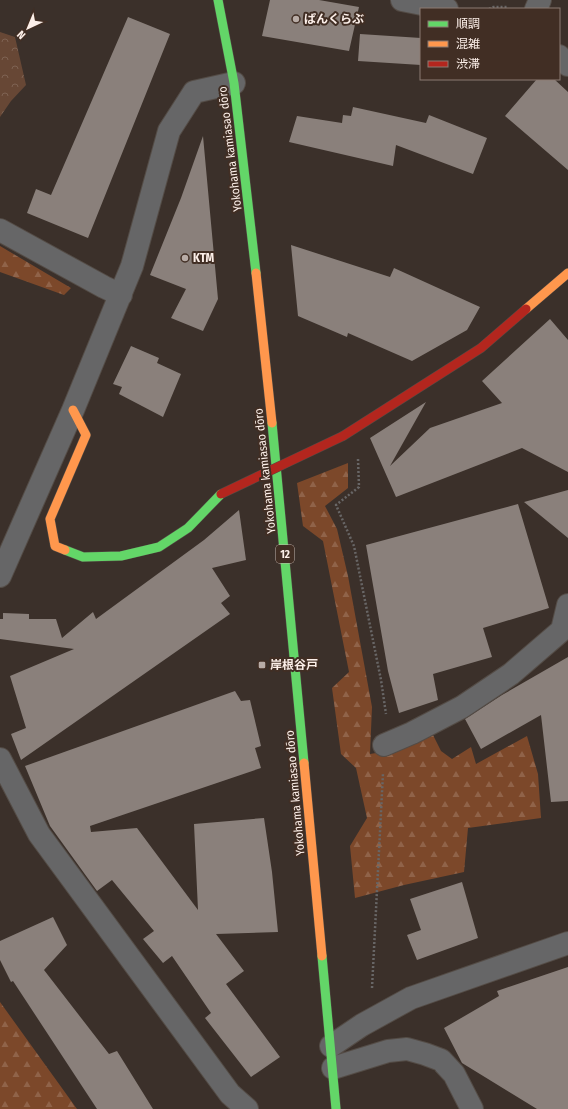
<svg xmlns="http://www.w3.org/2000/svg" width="568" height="1109" viewBox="0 0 568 1109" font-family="'Fira Sans Condensed','Noto Sans JP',sans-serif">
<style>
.forest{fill:url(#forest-firs)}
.park{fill:url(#park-crowns)}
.building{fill:#8a807b}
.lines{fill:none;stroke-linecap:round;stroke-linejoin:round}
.street-casing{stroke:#544c46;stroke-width:24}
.fast-casing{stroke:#544c46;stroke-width:10}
.slow-casing{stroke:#544c46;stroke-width:10}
.jam-casing{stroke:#544c46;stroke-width:10}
.path{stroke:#686666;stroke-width:2.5;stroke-dasharray:2 2;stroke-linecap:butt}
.street{stroke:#666667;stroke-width:22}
.fast{stroke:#63d668;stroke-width:9}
.slow{stroke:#ff974d;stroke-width:9}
.jam{stroke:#b3261e;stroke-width:9}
.jam-bridge-casing{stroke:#544c46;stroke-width:10;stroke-linecap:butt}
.jam-bridge{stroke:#b3261e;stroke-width:9}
.poi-dot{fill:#b8aca6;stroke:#412e24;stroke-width:1.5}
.labels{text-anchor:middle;stroke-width:4;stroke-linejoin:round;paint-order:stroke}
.shield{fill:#412e24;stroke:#c4b5ae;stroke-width:1}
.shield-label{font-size:11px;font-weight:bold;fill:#fcefe9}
.poi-label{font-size:12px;font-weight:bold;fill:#fcefe9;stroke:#412e24;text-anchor:start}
.street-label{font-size:12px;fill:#fcefe9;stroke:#412e24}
</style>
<defs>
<pattern id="forest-firs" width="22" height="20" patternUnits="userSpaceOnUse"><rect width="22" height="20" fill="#7c482a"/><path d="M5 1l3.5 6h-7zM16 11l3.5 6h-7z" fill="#906349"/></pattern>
<pattern id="park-crowns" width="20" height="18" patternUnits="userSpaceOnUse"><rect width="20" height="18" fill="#674735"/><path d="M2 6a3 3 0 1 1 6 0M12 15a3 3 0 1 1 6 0" fill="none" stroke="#7e6252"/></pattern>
</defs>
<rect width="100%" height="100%" fill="#3b302a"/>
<!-- forest -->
<path class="forest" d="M0,246L71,288L64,295L0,272Z
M348,463V488L325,506L337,529L348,576L372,707L370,754L394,750L433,735L441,751L452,759L471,747L476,764L527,736L538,774L541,818L468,828L464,872L404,885L355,898L350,846L367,818L356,768L341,754L332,688L349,672L323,541L303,526L297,483Z
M0,1002L77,1109H0Z"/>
<!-- park -->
<path class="park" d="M0,32L15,37L26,85L11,101L0,117Z"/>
<!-- building -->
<path class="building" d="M270,0H319L359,7L349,51L262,36Z
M128,17L170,34L88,238L27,213L36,189L51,195Z
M360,34L421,38V65L358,61Z
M537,79H554L568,92V170L505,116Z
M353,107L426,123L429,115L487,138L473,174L396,145L393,166L289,142L297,116L342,123L343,115L351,116Z
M203,136L218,299L203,331L171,318L186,289L150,275L181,198Z
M291,245L390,277L394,268L480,307L467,330L412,361L348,333L347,337L298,316Z
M550,319L568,340V472L522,448L396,497L370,438L426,402L390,466L430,428L502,403L482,381Z
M131,346L159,358L157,363L181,374L163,417L119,394L122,387L113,384Z
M568,490V538L524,502Z
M518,504L549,608L483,628L492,657L433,674L438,700L399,713L388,671L366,545Z
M239,510L246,560L212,568L230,596L221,603L230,614L21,760L11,734L26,728L10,676L74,649L0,639V619H3V613L29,614V619H56L62,638L93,612L96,619L204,540Z
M568,657V801L551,802L541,715L481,749L465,719L502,695Z
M235,691L241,701L250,700L261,746L255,748L261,768L90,826L91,832L137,828L198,910L194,824L264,818L272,872L278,932L216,934L244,971L226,984L280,1057L251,1077L205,1018L211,1013L172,956L163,963L143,939L154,931L112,880L97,891L50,826L25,766Z
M462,882L478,938L417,960L407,935L421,930L410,899Z
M53,917L67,945L44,970L109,1054L117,1051L153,1109H97L13,981L11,982L0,960V941Z
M568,967V1109H537L462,1063L444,1028L499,996L497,991Z"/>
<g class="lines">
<!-- street casing -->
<g class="street-casing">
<path id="street" d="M402,0L447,9
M536,9L540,0
M559,56L568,65
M0,230L104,287L121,295
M0,576L73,410L132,266L169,131L194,92L234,83
M384,745L412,733L462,707L511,674L562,630L568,605
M0,759L39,834L230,1094L247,1109
M331,1046L362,1025L411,998L568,943
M333,1068L388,1051L407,1049L425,1054L441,1060L454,1074L472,1109"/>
</g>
<!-- fast casing -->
<g class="fast-casing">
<path id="fast" d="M218,0L234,83L256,273
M272,423L304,763
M65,550L83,557L121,556L159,547L188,528L221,494
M322,956L336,1109"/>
</g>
<!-- slow casing -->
<g class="slow-casing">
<path id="slow" d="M256,273L272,423
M526,309L568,273
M65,550L55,546L50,519L86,435L73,410
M304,763L322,956"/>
</g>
<!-- jam casing -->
<g class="jam-casing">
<path id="jam" d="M343,436L481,348L526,309"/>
</g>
<!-- path -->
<path class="path" d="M489,9L493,7H508
M358,459L359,487L336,505L354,546L381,680L386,714
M372,988L383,773"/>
<!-- street -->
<use href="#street" class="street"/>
<!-- fast -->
<use href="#fast" class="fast"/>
<!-- slow -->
<use href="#slow" class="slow"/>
<!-- jam -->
<use href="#jam" class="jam"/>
<!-- jam-bridge casing -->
<g class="jam-bridge-casing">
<path id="jam-bridge" d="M221,494L343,436"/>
</g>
<!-- jam-bridge -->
<use href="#jam-bridge" class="jam-bridge"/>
</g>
<!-- markers -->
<g class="poi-dot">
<circle cx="296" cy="19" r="4"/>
<circle cx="185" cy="258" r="4"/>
<rect x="258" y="661" width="8" height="8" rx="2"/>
</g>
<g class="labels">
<!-- shield labels -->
<rect class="shield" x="276" y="545" width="18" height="18" rx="3"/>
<g class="shield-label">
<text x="285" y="558">12</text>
</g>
<!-- poi labels -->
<g class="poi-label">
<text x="304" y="23">ぱんくらぶ</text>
<text x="193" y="262">KTM</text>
<text x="270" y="669">岸根谷戸</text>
</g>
<!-- street labels -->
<g class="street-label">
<text transform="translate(230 149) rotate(-97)" y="4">Yokohama kamiasao dōro</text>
<text transform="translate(265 471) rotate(-96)" y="4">Yokohama kamiasao dōro</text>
<text transform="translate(295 793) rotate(-95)" y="4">Yokohama kamiasao dōro</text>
</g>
</g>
<!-- legend -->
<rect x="420" y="8" width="140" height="72" fill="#412e24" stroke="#8c7b73"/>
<rect x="428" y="21" width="20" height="6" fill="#63d668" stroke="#8c7b73"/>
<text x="456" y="28" font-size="12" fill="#fcefe9">順調</text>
<rect x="428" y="41" width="20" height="6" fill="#ff974d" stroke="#8c7b73"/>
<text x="456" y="48" font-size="12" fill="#fcefe9">混雑</text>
<rect x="428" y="61" width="20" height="6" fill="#b3261e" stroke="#8c7b73"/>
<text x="456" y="68" font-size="12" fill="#fcefe9">渋滞</text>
<!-- north arrow -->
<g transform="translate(28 28) rotate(224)" stroke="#412e24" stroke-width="3" paint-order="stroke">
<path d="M0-3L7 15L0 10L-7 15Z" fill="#fcefe9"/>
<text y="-6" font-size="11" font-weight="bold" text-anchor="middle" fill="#fcefe9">N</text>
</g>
</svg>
